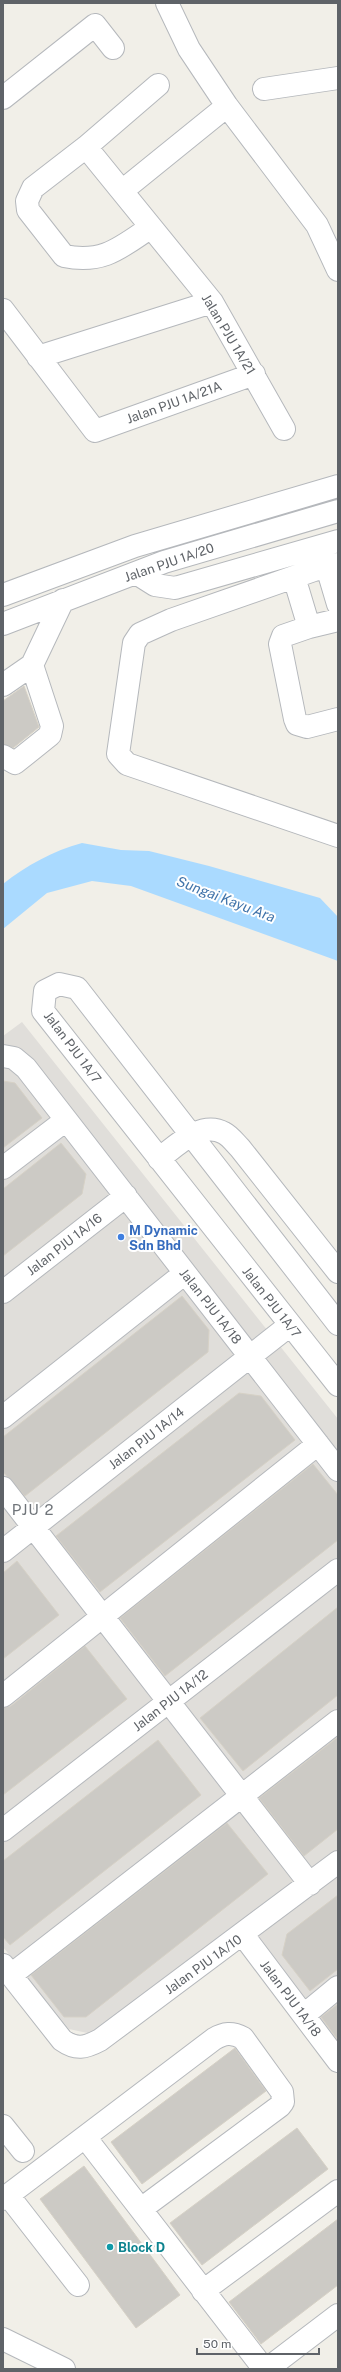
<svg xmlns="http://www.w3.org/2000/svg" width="341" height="2372" viewBox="0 0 341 2372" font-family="'Public Sans',sans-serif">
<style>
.industrial{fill:#e0deda}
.water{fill:#aadaff}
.building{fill:#cccac5;stroke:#d6d1c6}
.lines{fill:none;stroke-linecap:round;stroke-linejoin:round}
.minor-casing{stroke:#b5b8bc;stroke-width:24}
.minor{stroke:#fff;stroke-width:22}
.shop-dot{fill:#3f7fe0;stroke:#fff;stroke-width:1.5}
.culture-dot{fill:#0f9aa8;stroke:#fff;stroke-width:1.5}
.labels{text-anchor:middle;stroke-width:4;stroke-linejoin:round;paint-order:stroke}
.street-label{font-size:13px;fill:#5f6368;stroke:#fff}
.shop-label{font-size:13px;font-weight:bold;fill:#366cbe;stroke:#fff;text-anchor:start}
.culture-label{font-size:13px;font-weight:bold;fill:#0d838f;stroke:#fff;text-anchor:start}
.water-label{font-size:14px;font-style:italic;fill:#4174aa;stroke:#fff}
.quarter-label{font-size:15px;letter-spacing:1px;fill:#70757a;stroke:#fff}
</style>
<rect width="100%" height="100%" fill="#f1efe8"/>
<!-- industrial -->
<path class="industrial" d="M22,1022L338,1419V2048L241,1922L92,2034L69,2029L3,1947V1036Z"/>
<!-- water -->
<path class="water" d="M82,843L121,850L149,851L209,866L320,898L338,917V961L131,886L92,881L47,893L3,929V884C27,865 53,851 82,843Z"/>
<!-- building -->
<path class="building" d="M24,686L39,727L13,748L3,744V701Z
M3,1081L15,1083L42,1118L3,1148Z
M61,1143L86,1174L82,1194L3,1256V1189Z
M182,1296L209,1330L208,1352L25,1496L3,1472V1437Z
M239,1393L261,1396L295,1440L100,1592L56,1536Z
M313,1464L338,1495V1540L165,1676L120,1618Z
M17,1561L59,1615L3,1659V1573Z
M338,1607V1695L243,1771L200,1718Z
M85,1646L127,1699L3,1795V1708L11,1706Z
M338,1737V1829L304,1856L259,1798Z
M158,1740L201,1795L10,1945L3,1937V1861Z
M227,1823L268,1874L86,2017H64L31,1975Z
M338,1895V1969L310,1991L282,1955L287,1934Z
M338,2004V2040L321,2017Z
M235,2048L266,2091L142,2184L111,2142Z
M297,2128L328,2169L202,2265L170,2223Z
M84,2166L180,2295L136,2328L40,2199Z
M338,2219V2285L261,2344L229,2302Z"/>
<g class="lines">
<!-- minor casing -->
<g class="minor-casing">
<path id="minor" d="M167,3L189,49L227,106L317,225L338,270
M264,89L338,78
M3,98L95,25L113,48
M86,147L212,302L284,429
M122,191L227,106
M151,227C120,248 103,264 64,256L28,210L27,201L33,188L86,147L158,85
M3,310L95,431L254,374
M38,357L212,302
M311,556L314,570L338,564
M327,567L338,604
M314,570L171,620L140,634L134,643L118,754L127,764L338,836
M136,573L155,585L175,588L338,541
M294,577L309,627L283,636L280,644L295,719L297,724L307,727L338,719
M3,595L135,546L338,486
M3,624L164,562L338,511
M309,627L338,620
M3,685L32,665
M3,756L15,763L50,735L52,726L32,665L63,600
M3,1056L14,1058L26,1068L338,1470
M159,1159C176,1146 201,1120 224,1133C230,1136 235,1143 240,1148L338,1272
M3,1168L66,1120
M3,1292L126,1196
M338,1324L77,988L59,984L45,991L43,1011L338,1385
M3,1417L185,1273
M3,1488L310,1884
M3,1551L290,1325
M3,1696L318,1444
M3,1830L338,1570
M243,1935L338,2061
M3,1965L62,2040C76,2050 85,2048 100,2040L338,1862
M11,1975L338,1721
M304,2015L338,1987
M3,2126L23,2151
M85,2137L264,2369
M8,2195L78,2285
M3,2199L214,2039C224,2033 232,2032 243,2038L282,2092L283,2102L280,2106L141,2209
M203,2291L338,2191
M3,2339L64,2369
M267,2369L338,2315"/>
</g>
<!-- minor -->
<use href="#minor" class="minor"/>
</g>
<!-- markers -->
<circle class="shop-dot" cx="121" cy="1237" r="4"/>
<circle class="culture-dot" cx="110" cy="2247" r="4"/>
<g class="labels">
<!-- street labels -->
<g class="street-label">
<text transform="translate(229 334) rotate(59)" y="5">Jalan PJU 1A/21</text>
<text transform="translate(174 402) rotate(-20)" y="5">Jalan PJU 1A/21A</text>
<text transform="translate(169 562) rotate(-19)" y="5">Jalan PJU 1A/20</text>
<text transform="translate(73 1047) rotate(53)" y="5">Jalan PJU 1A/7</text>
<text transform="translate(64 1244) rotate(-38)" y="5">Jalan PJU 1A/16</text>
<text transform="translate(272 1302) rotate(52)" y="5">Jalan PJU 1A/7</text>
<text transform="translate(211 1306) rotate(52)" y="5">Jalan PJU 1A/18</text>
<text transform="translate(146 1438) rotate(-38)" y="5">Jalan PJU 1A/14</text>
<text transform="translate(170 1700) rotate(-38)" y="5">Jalan PJU 1A/12</text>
<text transform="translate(203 1964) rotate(-36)" y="5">Jalan PJU 1A/10</text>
<text transform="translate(291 1998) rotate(53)" y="5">Jalan PJU 1A/18</text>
</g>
<!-- shop labels -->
<g class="shop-label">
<text x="129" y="1235">M Dynamic<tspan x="129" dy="15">Sdn Bhd</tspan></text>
</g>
<!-- culture labels -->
<g class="culture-label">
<text x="118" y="2252">Block D</text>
</g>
<!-- water labels -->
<g class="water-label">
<text transform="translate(226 899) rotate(21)" y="5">Sungai Kayu Ara</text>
</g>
<!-- quarter labels -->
<g class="quarter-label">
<text x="33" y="1515">PJU 2</text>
</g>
</g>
<!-- border -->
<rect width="341" height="2372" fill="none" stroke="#5f6368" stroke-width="8"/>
<!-- scale -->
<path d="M197 2348v6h122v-6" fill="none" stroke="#5f6368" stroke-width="2"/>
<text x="203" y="2348" font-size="12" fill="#5f6368" stroke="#ffffff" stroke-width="3" paint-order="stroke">50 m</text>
</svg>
